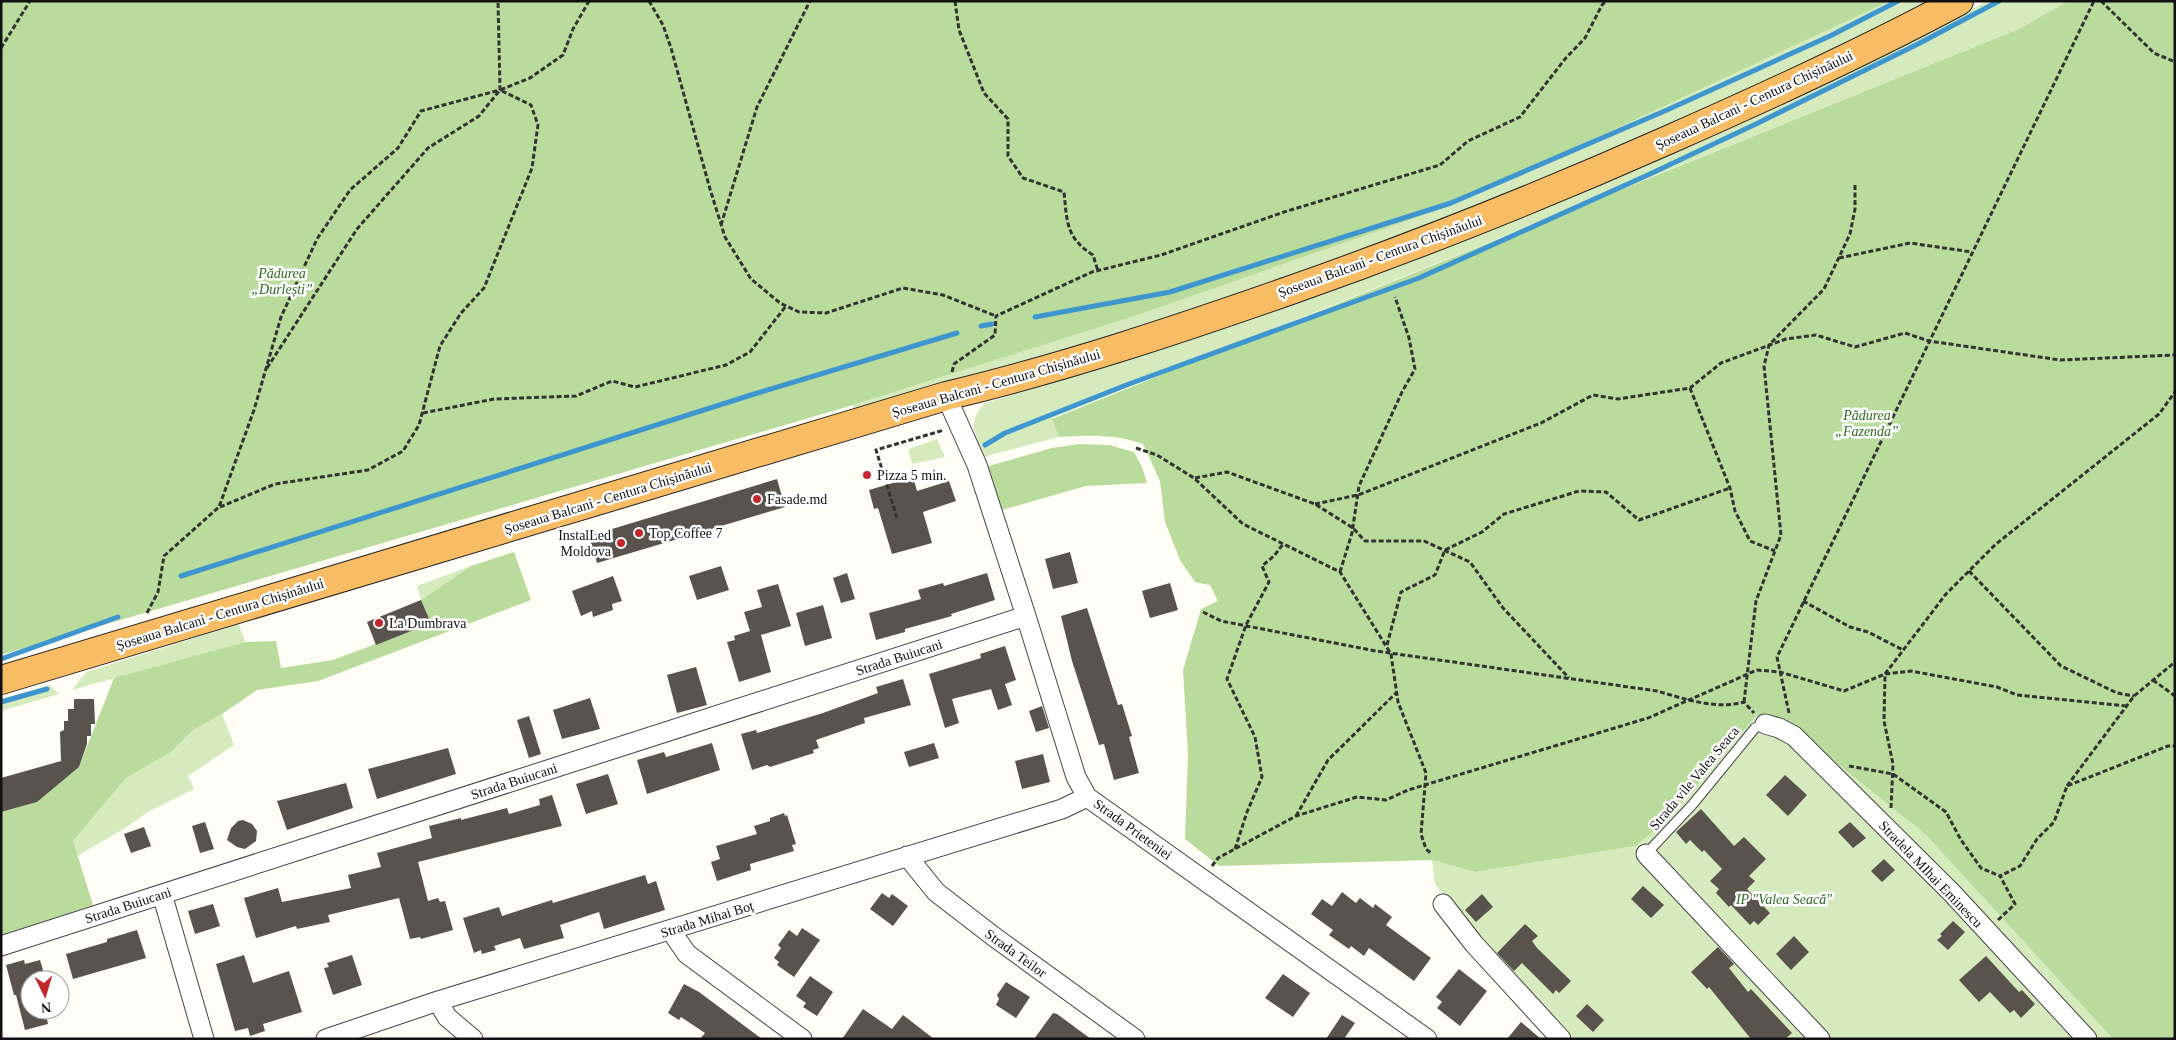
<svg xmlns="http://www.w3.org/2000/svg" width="2176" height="1040" viewBox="0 0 2176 1040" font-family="Georgia,serif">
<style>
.green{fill:#d5ebbd}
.forest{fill:#b9dc9c}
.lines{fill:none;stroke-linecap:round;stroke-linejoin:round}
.stream{stroke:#3f96cf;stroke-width:5}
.building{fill:#5a524d}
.service-casing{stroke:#444;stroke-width:11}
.minor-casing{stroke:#444;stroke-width:21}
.trunk-casing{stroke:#222;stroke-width:30}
.path{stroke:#333;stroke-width:3;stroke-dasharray:5 2.5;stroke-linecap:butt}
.service{stroke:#fff;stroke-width:9}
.minor{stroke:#fff;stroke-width:19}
.trunk{stroke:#f7bc64;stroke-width:28}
.poi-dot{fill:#c4262e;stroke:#fff;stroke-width:2}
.labels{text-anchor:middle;stroke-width:5;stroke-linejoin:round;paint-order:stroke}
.street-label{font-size:14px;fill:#111;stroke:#fff}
.park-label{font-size:14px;font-style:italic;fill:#2f6b1f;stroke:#fff}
.poi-label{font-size:14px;fill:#111;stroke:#fff;text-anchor:start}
</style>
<rect width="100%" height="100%" fill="#fffdf5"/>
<!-- green -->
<path class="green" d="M1890,1H1934L1744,93L1546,178L1406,235L1216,303L855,413L853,405L1132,317L1450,206Z
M1987,1H2068L2019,29L1052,418L1059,437L982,457C976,435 966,423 985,403C1085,373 1187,343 1285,308C1526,221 1761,121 1987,1Z
M937,439L945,457L912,464L908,449Z
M471,566L421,600L417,586Z
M239,624L245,642L72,690L86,672Z
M50,685L59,694L1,711V699Z
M222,714L234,745L188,776L194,789L148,812L127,827L77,856L73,841L126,778L171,752L193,730Z
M1767,714L1793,728L1925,834L2113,1039H1571L1463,921L1435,884L1432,860L1475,872L1635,846L1665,823L1756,715Z"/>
<!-- forest -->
<path class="forest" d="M1,1H1890L1450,206L1132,317L853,405L1,655Z
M2068,1H2175V1039H2113L1925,834L1793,728L1767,714L1756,716L1665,823L1635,846L1475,872L1432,860L1219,866L1185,839L1188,754L1183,670L1201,609L1218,601L1210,585L1195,582L1180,560L1165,522L1160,481L1143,444C1115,434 1089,435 1059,437L1052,419L2019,29Z
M1080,444L1109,445L1134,452L1142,467L1147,483L1086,486L1002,510L985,467L1052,448Z
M514,552L531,600L318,681L257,690L222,714L193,730L171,752L126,778L73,841L93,905L1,936V812L37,802L79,767L114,678L245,642L276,641L281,668L333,660L431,623L421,600L471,566Z"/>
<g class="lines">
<!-- stream -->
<path class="stream" d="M1035,317L1170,292L1451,203L1667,110L1830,36L1898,1
M981,326L992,324
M985,445L1005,433L1129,384L1419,278L1650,174L1756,124L1918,44L1999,1
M181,576L751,395L957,333
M1,659L118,617
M1,702L47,689"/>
</g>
<!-- building -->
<path class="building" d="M913,477L917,491L949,481L956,501L923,512L932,543L892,554L878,508L874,509L869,490Z
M777,479L785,507L597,563L589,536Z
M1070,552L1078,583L1053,589L1045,559Z
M721,566L729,590L697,600L689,576Z
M847,573L855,599L841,603L833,578Z
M987,573L995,600L951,614L952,616L905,629V632L876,640L869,613L921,599L918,590L943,583L944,586Z
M613,576L622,601L612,604L613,610L593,617L592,611L581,616L572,591Z
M1170,583L1178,610L1150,618L1142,591Z
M778,584L791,626L761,635L771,672L739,682L727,642L735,640L734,636L750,631L744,612L762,607L757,590Z
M421,600L431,623L376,645L367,622Z
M823,605L832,638L805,646L796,613Z
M1087,608L1118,705L1122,704L1132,736L1129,737L1139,773L1114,780L1104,744L1099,745L1072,661L1061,616Z
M1005,646L1016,680L1005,684L1012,705L998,710L991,689L952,699L959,723L945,728L929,674L981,658L980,654Z
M696,667L707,705L677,713L667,675Z
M903,679L911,705L864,718L865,723L816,740L819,748L813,750L814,753L770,767L767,765L752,770L741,734L756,730L757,733L823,713L878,693L876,687Z
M590,698L600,729L562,739L553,710Z
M74,699H94L95,724H91V736H87V744L79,767L37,802L1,812V778L61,761L60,732L64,730V721H68V709H74Z
M1042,706L1049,728L1036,732L1029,711Z
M529,716L541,754L529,758L517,720Z
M712,743L720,770L647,794L637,760L664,752L666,757Z
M934,743L939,758L909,767L904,752Z
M448,748L456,774L377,799L368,769Z
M1043,754L1050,782L1022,789L1015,761Z
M608,774L618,804L586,814L576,784Z
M1785,775L1807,795L1788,816L1766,795Z
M346,783L353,808L287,830L277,801Z
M552,795L562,826L418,862L428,901L438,898L440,902L445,901L453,930L421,939L420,937L410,939L399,898L328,915L330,922L297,929L296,926L256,938L244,898L278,888L282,902L351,888L348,875L381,867L377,853L432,838L429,826L461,818V820L507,808L509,814L540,805L539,799Z
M1701,809L1734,846L1744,837L1766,859L1749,876L1755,881L1747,889L1770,913L1758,925L1754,921L1750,925L1731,905L1729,907L1716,893L1719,889L1710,881L1722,869L1704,850L1702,852L1690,840L1686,844L1676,832Z
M784,813L785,816L787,815L796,844L792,845L794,851L750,864L751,870L717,881L711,862L720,859L716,846L757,834L754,826L770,821V818Z
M243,820L252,824L257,831L256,841L245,849L237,847L227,840L231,828L238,821Z
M205,822L214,849L200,853L192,826Z
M1850,822L1866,838L1853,848L1838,832Z
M144,827L151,846L131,853L124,834Z
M1884,859L1895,870L1882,882L1871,871Z
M645,875L648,884L656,881L665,910L604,929L599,912L560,925L564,938L549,942L524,949L520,938L494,946L496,950L482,954L481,950L474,953L463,918L499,907L502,916L552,900L553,903Z
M1643,886L1664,905L1651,918L1631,899Z
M1342,892L1356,903L1360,898L1373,908L1375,904L1392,917L1386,925L1431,958L1414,981L1369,948L1364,956L1351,946L1349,949L1329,935L1333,930L1311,914L1322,899L1332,906Z
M882,893L889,898L892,894L908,906L893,926L870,909Z
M1482,894L1493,907L1476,922L1465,910Z
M213,904L220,926L195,934L188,911Z
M1953,921L1965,932L1948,950L1937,940L1942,936L1940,934Z
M1525,924L1538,936L1532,941L1537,948L1571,981L1559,993L1556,990L1553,994L1522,963L1514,971L1497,953Z
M802,928L820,940L794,977L777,965L779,962L774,958L781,948L778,945L789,930L797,936Z
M137,930L146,958L73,979L66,954L107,942V939Z
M1794,936L1809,952L1791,970L1776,954Z
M1718,947L1734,964L1729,968L1748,992L1751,989L1792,1033L1785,1039H1751L1709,987L1707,989L1691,972Z
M244,955L253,983L289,971L302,1012L263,1024L265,1031L250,1036L248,1028L235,1031L216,964Z
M352,955L362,985L333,995L324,968L329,967L327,963Z
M1986,956L2019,992L2022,990L2035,1004L2021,1018L2014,1010L2010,1013L1990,992L1979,1002L1959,980Z
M24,960L25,964L40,960L46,980H30V1010H45L48,1024L25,1030L16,995H14L6,965Z
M1459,969L1487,991L1460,1026L1437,1008L1442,1002L1436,997Z
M1283,974L1310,993L1293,1017L1265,998Z
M810,976L833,992L817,1016L803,1007L806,1003L796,996Z
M1006,982L1030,997L1016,1018L996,1005L999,999L997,995Z
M684,984L699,992L762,1039H700L705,1033L681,1017L679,1020L668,1013Z
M1587,1004L1604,1020L1593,1032L1576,1016Z
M863,1009L892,1029L903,1015L934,1039H842Z
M1053,1013L1057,1014L1091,1039H1034Z
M1342,1015L1355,1023L1344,1039H1326Z
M1521,1022L1541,1039H1507Z"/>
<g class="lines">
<!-- service casing -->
<g class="service-casing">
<path id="service" d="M1646,854L1693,804L1755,728L1765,724"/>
</g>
<!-- minor casing -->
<g class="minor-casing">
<path id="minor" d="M946,396L977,465L1026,616L1076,777L1087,797L1427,1039
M1765,724L1779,728L1794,736L1952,893L2087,1039
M1646,854L1820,1039
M907,856L936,892L993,936L1135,1039
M162,894L204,1039
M1443,904L1474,944L1561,1039
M671,931L687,954L802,1039
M1,946L1026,616
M438,1001L447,1017L473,1039
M326,1039L438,1001L1062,809L1087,797"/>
</g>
<!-- trunk casing -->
<g class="trunk-casing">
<path id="trunk" d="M1,680L946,396C1063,368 1177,330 1291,290C1419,245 1544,195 1668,140C1766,97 1864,52 1959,1"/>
</g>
<!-- path -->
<path class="path" d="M649,1L663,25L671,48L710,189L725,237L751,279L780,303L799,312L826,313L903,288L943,295L996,316
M955,1L959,30L984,93L1008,119V156L1023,178L1064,192C1067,222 1066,238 1093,255L1098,271
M2101,1L2154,53L2175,62
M1,48L30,1
M721,225L757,107L810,1
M1839,258L1910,243L1972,252
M267,368L357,229L428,148L479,116L500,90L530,78L563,55L573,29L589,1
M952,372L954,364L995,335L996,316L1092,272L1161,255L1284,212L1440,165L1468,141L1520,117L1565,59L1585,38L1602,5L1606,1
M1690,388L1730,488L1735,511L1750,541L1775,551
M423,413L494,399L576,396L612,381L635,387L726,365L750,352L786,306
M1136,448L1157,455L1194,478L1243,524L1340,572L1391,654L1398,702L1426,773L1421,834L1426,849L1432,854
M1195,478L1227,472L1315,504L1353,528L1365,541H1424L1470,562L1503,608L1569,678
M1315,504L1358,495L1541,423L1593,395L1618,399L1690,388L1721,363L1786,339L1816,335L1855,347L1905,333L1929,341L2060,360L2175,355
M220,507L275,484L368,470L403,451L419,425L440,346L461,313L484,288L532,168L538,125L531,105L500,90
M897,518L876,450L944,430
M1969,571L2061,666L2117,693L2134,696
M1340,572L1352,533L1359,486L1402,392L1415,369L1409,338L1395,297
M1803,601L1850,627L1868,632L1903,650
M1203,612L1221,621L1376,651L1657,691C1685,699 1716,710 1744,702L1754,713
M147,613L158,592L164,556L219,507L254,410L281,317L317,239L350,190L398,148L421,111L500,90L498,1
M1387,645L1401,592L1435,575L1445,550L1482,532L1504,514L1579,491L1606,492L1639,520L1730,488
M2153,680L2175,696
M1744,702L1756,601L1781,535L1764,366L1769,345L1824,289L1850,234L1855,209V185
M1789,713L1777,657L2094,1
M1849,766L1893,774L1946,812L1961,840L1981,868L2000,876
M2067,786L2134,696L2175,662
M1891,808L1893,764L1884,721L1885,674L1946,594L1996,544L2159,414L2175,392
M1296,816L1328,760L1396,693
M1235,849L1247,812L1262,777L1255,737L1227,679L1246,625L1269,582L1262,566L1274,556L1283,544
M1212,866L1218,858L1296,816L1357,797L1386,800L1408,790L1648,718L1757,670L1780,672L1844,691L1885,674L1911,671L1997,687L2017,695L2127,706
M1998,920L2015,904L2000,876L2020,866L2037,839L2054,822L2067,786L2168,746H2175"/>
<!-- service -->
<use href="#service" class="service"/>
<!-- minor -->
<use href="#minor" class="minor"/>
<!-- trunk -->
<use href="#trunk" class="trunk"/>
</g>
<!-- markers -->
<g class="poi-dot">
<circle cx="867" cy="475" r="5"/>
<circle cx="757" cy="499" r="5"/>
<circle cx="639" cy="533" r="5"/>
<circle cx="621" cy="543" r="5"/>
<circle cx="379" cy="623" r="5"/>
</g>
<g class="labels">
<!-- street labels -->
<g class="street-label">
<text transform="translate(1754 100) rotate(-25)" y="5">Șoseaua Balcani - Centura Chișinăului</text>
<text transform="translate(1380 256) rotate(-20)" y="5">Șoseaua Balcani - Centura Chișinăului</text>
<text transform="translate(996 383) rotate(-16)" y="5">Șoseaua Balcani - Centura Chișinăului</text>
<text transform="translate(608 498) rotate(-17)" y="5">Șoseaua Balcani - Centura Chișinăului</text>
<text transform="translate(220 614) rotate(-17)" y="5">Șoseaua Balcani - Centura Chișinăului</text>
<text transform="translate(899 657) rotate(-18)" y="5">Strada Buiucani</text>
<text transform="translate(1694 778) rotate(-50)" y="5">Strada vile Valea Seaca</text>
<text transform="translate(514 781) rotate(-18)" y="5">Strada Buiucani</text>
<text transform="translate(1133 829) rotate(36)" y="5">Strada Prieteniei</text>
<text transform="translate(1931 874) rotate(46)" y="5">Stradela MIhai Eminescu</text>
<text transform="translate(128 905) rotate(-18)" y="5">Strada Buiucani</text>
<text transform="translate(707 919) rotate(-17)" y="5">Strada Mihai Boț</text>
<text transform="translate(1016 953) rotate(36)" y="5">Strada Teilor</text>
</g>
<!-- park labels -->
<g class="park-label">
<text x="282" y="278">Pădurea<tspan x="282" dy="16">„Durlești”</tspan></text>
<text x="1867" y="420">Pădurea<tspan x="1867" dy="16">„Fazenda”</tspan></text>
<text x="1784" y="904">IP "Valea Seacă"</text>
</g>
<!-- poi labels -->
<g class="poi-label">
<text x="877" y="480">Pizza 5 min.</text>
<text x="767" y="504">Fasade.md</text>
<text x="649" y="538">Top Coffee 7</text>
<text x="611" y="540" text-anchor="end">InstalLed<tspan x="611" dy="16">Moldova</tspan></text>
<text x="389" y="628">La Dumbrava</text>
</g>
</g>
<!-- border -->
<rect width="2176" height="1040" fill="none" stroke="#111111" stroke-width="5"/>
<!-- north arrow -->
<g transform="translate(45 995) rotate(175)"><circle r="24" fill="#ffffff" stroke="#a0a0a0"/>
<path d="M0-4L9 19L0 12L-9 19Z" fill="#c4262e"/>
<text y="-8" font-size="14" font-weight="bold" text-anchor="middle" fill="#111111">N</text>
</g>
</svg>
